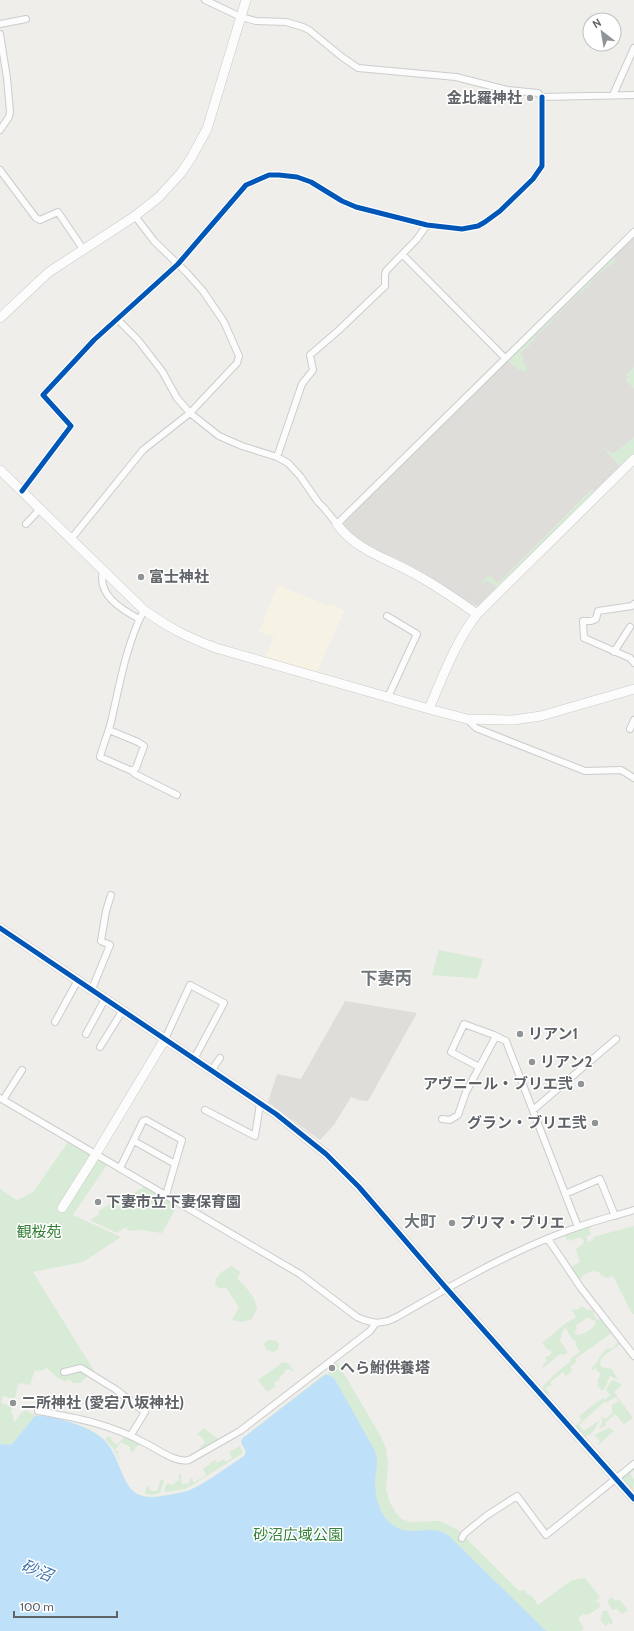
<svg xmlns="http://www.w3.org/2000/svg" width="634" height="1631" viewBox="0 0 634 1631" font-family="Cabin,'Noto Sans JP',sans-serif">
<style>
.commercial{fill:#f7f3e4}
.industrial{fill:#dfddda}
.green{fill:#d8ebd6;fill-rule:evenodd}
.water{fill:#bfe0f9}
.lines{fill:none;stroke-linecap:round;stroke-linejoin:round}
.street-casing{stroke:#cbcccc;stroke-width:8}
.secondary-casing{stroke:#cacacb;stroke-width:10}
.street{stroke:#fdfcfc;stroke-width:6}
.secondary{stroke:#fdfcfc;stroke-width:9}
.cycleway-casing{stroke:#fff;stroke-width:8}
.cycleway{stroke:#0057b8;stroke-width:5}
.poi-dot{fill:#919496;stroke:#fff;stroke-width:1.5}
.labels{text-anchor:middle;stroke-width:3;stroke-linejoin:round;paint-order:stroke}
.poi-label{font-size:15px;font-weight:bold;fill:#5f6368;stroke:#fff;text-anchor:start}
.park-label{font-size:15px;fill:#348238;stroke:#fff}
.neighbourhood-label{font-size:16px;font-weight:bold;fill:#70757a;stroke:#fff}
.water-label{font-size:16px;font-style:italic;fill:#4174aa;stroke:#fff}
.quarter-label{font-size:17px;font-weight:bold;fill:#70757a;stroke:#fff}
</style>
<rect width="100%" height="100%" fill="#efeeea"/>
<!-- commercial -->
<path class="commercial" d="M278,585L328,606L330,604L344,611L315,676L263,662L274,637L259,632Z"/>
<!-- industrial -->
<path class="industrial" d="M634,236V453L479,607L465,601L363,544L340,525Z
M345,1001L417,1013L368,1101L359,1100L351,1097L334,1125L320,1140L268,1102L277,1074L301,1079Z"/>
<!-- green -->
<path class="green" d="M614,256L615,258L614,263C606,267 600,275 591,280V283L588,284L589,287L584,289L582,294L579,293L550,322L548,326L536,335L534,341L531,342L529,346L520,353L524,357L523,363L526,365L527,370L525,372C518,370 513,366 507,360L526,343L529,337L544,326L549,318L575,294L577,290L591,279Z
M634,367V389L626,380L628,377L626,375Z
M634,437V453L620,466L602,447L603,446L609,452L614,453Z
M592,489L595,492L497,588L486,580L482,584L480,583L489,575L498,583Z
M439,950L483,959L477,979C462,976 447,977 432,975Z
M70,1139L109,1162L73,1215L121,1237L83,1262L33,1272L96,1374L90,1373L81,1383H74L68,1379L66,1382L58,1378L47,1368L40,1371L35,1370L30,1385L21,1383L18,1384L15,1399L3,1396L1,1403L13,1407L11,1411L13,1416L14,1422H15L20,1414L26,1410C46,1424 75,1418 97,1434C113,1445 117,1466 126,1483C136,1501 156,1497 172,1494C178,1493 185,1492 190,1490C207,1483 229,1466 244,1456L246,1452L241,1442L243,1438L322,1376L328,1374L330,1366L337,1362L380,1435L386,1448L388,1463L386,1490L390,1503L396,1513L402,1519L410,1522L440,1521L458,1530L519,1591L525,1590L526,1593L532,1596L538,1605L572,1580L585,1578L600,1597L595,1601L599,1602L600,1605L599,1608L587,1615L583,1614L578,1619L584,1628L581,1631H0V1189L17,1200L33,1192Z
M145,1186L177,1206L162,1233L140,1230L128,1231L126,1227L117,1233L90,1220L99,1214L98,1211L130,1193L131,1195Z
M592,1226L589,1230L591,1235L586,1236L588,1242L594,1239L593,1237L634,1226V1314H632L613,1276L606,1278L601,1275L599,1272L592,1271L582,1276L581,1279L578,1280L569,1268L580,1262L576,1249L583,1244L584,1241L581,1237L570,1241L569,1239L567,1240L565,1236Z
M231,1266L241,1272L237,1278C246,1288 254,1294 257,1308L252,1319L242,1322L232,1320L239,1307L226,1288H219L215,1285C215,1275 223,1271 231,1266Z
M582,1306L587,1310L590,1309L591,1311L594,1309L593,1312L597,1320L601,1318L608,1329H610L613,1332L575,1359L577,1362L570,1367L572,1370L566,1376L563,1372L550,1382L552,1385L545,1388L550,1394L548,1395L543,1389V1386L557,1372L570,1362L571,1358L580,1352L575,1344L577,1342L572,1339L565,1327L561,1335L562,1337L559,1339L568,1353L564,1355L560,1354L543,1368V1364L547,1361L545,1357L549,1356L552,1352L548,1350L542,1343L566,1323L576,1317L571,1308L574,1310L578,1309ZM589,1317L590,1319L596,1321C594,1330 585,1334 576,1335L574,1331L577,1329L576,1325Z
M269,1340L276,1341L279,1344L278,1349L274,1352L267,1350L264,1345L265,1342Z
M618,1341L621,1344C613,1350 597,1356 601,1367L612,1369L618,1380L610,1376L605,1388L602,1391L597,1385L599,1383L597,1381L601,1374L595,1368L592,1371V1367L596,1364L600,1356L607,1348L610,1349L615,1346Z
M283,1362L288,1363L294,1372L288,1369L284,1371L285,1373L279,1377L280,1379L274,1383L276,1386L267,1392L258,1380Z
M614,1380L622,1385L614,1392L633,1418L624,1424L615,1414L605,1423L606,1425L599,1429L603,1420L601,1418L603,1417L606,1419L612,1413V1405L619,1401L616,1397L606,1403L605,1401L579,1425L584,1431L600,1420L593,1432L585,1437L575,1426L582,1420L579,1416L593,1405L603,1398L605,1400L610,1395L606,1390L611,1381Z
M204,1428L218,1439C214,1445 204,1450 198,1450L205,1442L200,1435L199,1436L197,1434Z
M609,1428L614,1431L598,1445L597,1444L600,1441L594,1435Z
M107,1436L112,1438L111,1440L117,1445L125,1436L141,1443L136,1447L133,1452L130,1451V1447L121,1442L115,1450L119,1451L117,1456L120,1458L119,1460L114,1450L106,1440Z
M240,1446L243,1453L194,1484L185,1489L165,1492V1487L168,1483L170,1485L175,1484V1481H179V1474H181L182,1484L190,1483V1478L193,1480V1483L206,1475L203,1469L210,1464V1463L215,1460L217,1463L224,1459L226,1462L232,1458L229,1452Z
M634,1466V1470L630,1474L634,1479L633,1492L620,1477Z
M161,1479L164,1480L160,1493L152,1495L145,1494L147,1485L151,1491H157Z
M612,1597L615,1601L619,1599L628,1610L622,1614L617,1609L612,1610L607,1601Z
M603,1611H607L613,1622L611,1625L609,1623L605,1626L600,1619Z"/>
<!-- water -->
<path class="water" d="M326,1374L334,1378L374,1449C380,1463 375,1469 375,1482C375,1496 379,1513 389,1522C410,1541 428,1522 448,1535L546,1631H0V1444L10,1445L14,1442L35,1416C52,1414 95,1428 107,1443C126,1467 120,1505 164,1496C172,1494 182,1493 190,1490C209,1481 227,1467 244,1456L246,1452L241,1442L243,1438Z"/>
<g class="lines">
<!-- street casing -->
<g class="street-casing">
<path id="street" d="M205,0L241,17L256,21L286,22L303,27L309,30L342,57L358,68L456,77L507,90L538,93L542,97L634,95
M0,24L26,19
M0,34L7,78L10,112L9,117L0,130
M613,95L634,48
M0,170L36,218L40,220L58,212L83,249
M403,255L505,358
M117,319L138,340L162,371L177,398L190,413L219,436L242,446L277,457L288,463L300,476L318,502L324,508L337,524L634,232
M277,457L302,384L313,370L310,355L339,330L385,286V275L386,271L417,239L427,225
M22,491L71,426L43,395L94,340L178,264L246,185L269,175H279L297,177L311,182L342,201L356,207L427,225L462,229L478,226L485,222L500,211L533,179L542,166V97
M26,524L40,509
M71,539L143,450L190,413L237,363L239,356L224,322L203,291L187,273L154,241L135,216
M103,571C97,595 121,609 139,619
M634,604L632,606L598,611L596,619L591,621H583L584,638L630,658L634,663
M144,610C126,645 120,683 111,722C108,734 103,745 100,757L132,771L135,774L177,795
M387,616L417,634L388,697
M614,652L630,627
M467,719L476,728L585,771L621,770L634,778
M630,729L634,720
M109,730L138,742L144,746L136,768L132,771
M92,989L110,945L101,941L106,911L111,895
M55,1022L78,980
M86,1034L105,999
M165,1039L190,985L224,1003L194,1059
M100,1047L123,1010
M479,1067L451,1052L464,1024L494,1035L506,1041L578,1227
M211,1071L220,1058
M0,1098L300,1274L357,1317L364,1320L376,1323L388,1321L397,1317C454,1284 516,1248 578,1227C596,1220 615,1216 634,1210
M3,1100L22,1070
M205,1110L255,1136L260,1104
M533,1110L616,1039
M442,1119L450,1120L458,1115L466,1092L496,1036
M134,1141L175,1164
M120,1168L143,1121L146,1120L182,1140L166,1195
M565,1194L600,1179L615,1216
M548,1239L581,1288L634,1356
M64,1372L81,1368L115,1389L145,1412L131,1435
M38,1411C78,1418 110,1424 147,1444C159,1450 175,1463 189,1460L240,1431L370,1331L376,1323
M462,1538L464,1534L486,1516L517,1496L546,1535L634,1464"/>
</g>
<!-- secondary casing -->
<g class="secondary-casing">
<path id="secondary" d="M0,318L49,272L135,216L159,197L181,173L191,158L207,129L246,0
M0,470L144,610C169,628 187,637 216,648L429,709L467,719L513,720L541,716L634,689
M337,524C354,549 388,559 413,573C436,585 457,600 477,614
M429,709C443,676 455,643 477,614L634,459
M0,928L276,1114L326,1154L359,1187L447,1289L634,1499
M62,1208L96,1154L165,1039"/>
</g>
<!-- street -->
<use href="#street" class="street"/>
<!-- secondary -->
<use href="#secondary" class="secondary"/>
<!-- cycleway casing -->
<g class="cycleway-casing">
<path id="cycleway" d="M22,491L71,426L43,395L94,340L178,264L246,185L269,175H279L297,177L311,182L342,201L356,207L427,225L462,229L478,226L485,222L500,211L533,179L542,166V97
M0,928L276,1114L326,1154L359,1187L447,1289L634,1499"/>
</g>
<!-- cycleway -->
<use href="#cycleway" class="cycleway"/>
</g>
<!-- markers -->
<g class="poi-dot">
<circle cx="530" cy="98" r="4"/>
<circle cx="141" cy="577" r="4"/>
<circle cx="520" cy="1034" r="4"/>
<circle cx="532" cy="1062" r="4"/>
<circle cx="581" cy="1084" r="4"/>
<circle cx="595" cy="1123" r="4"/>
<circle cx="98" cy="1202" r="4"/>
<circle cx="452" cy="1223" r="4"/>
<circle cx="332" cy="1368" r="4"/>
<circle cx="13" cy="1403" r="4"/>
</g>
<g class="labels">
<!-- poi labels -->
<g class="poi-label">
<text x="522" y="103" text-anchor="end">金比羅神社</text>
<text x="149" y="582">富士神社</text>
<text x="528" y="1039">リアン1</text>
<text x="540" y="1067">リアン2</text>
<text x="573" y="1089" text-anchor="end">アヴニール・ブリエ弐</text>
<text x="587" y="1128" text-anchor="end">グラン・ブリエ弐</text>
<text x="106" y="1207">下妻市立下妻保育園</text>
<text x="460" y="1228">プリマ・ブリエ</text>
<text x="340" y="1373">へら鮒供養塔</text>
<text x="21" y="1408">二所神社 (愛宕八坂神社)</text>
</g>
<!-- park labels -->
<g class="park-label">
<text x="39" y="1237">観桜苑</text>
<text x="298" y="1540">砂沼広域公園</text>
</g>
<!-- neighbourhood labels -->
<g class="neighbourhood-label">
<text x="420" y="1227">大町</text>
</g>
<!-- water labels -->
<g class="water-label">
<text transform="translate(37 1570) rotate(22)" y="6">砂沼</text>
</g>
<!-- quarter labels -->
<g class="quarter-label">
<text x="386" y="984">下妻丙</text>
</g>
</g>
<!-- north arrow -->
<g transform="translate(602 32) rotate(329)"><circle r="19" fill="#ffffff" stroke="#bfc1c3"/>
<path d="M0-3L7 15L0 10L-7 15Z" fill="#919496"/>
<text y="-6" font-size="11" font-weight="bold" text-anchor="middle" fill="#5f6368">N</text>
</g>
<!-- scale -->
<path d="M14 1611v6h103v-6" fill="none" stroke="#5f6368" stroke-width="2"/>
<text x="20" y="1611" font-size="12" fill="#5f6368" stroke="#ffffff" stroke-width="3" paint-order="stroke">100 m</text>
</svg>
